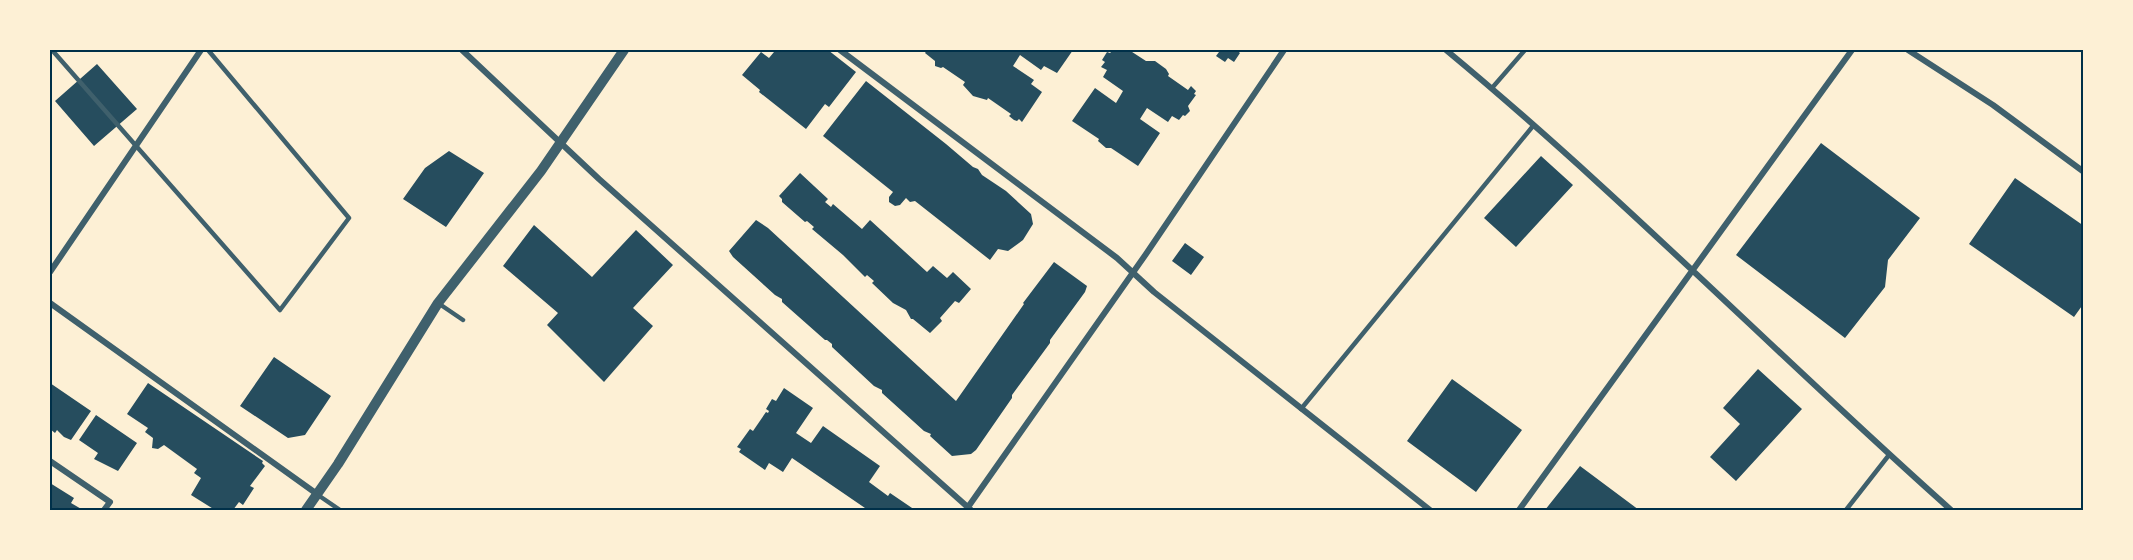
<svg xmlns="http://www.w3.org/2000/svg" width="2133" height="560" viewBox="0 0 2133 560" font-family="Arial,sans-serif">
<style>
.building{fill:#264d5e}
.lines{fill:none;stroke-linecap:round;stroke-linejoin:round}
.service{stroke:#3f606c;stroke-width:4.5}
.minor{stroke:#3f606c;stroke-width:6}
.tertiary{stroke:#3f606c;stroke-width:10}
.neatline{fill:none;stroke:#003049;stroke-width:2}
</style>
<rect width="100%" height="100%" fill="#fdf0d5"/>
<!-- building -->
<path class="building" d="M772,50H828L856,72L829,107L825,104L806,129L759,92L760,90L742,75L761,52L769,58L774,52Z
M927,50H1073L1057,73L1044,66L1041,70L1020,55L1013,66L1034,80L1031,84L1042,92L1022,122L1019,119L1017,121L1014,120L1009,116L1011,114L988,98L987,100L973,96L963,85L965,82L943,67L941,68L935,66V61L925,53Z
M1113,50H1129L1146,61H1155L1166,69L1169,74L1168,76L1188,90L1191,86L1196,91L1194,94L1196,95L1188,106L1190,111L1185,116L1183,115L1179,120L1172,116L1168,122L1147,108L1140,119L1160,133L1138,166L1111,148H1106L1098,141L1099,139L1072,121L1095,88L1116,103L1123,91L1103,77L1107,70L1101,67L1105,62L1102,60L1107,52L1110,53Z
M1215,50H1237L1240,53L1234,62L1228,58L1225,62L1216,56L1219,52Z
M97,64L137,109L94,146L55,101Z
M866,81L946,144L973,167L978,169L982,175L1006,191L1031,214L1033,224L1023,240L1008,251L998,249L990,260L915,201L910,202L906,198L900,205L895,206L889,202V197L893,192L823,136Z
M1821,143L1920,218L1888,260L1885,287L1845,338L1736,255Z
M449,151L484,173L446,227L403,199L425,168Z
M1541,156L1573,185L1516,247L1484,218Z
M800,173L828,199L825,202L831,207L833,204L862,229L870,220L927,272L933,266L947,278L953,272L971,289L959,303L955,301L940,318L942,321L930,333L913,319H911L906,310L893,303L872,283L874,281L867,275L865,277L843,255L812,229L814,227L807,221L805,222L782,202V199L779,196Z
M2015,178L2084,226V303L2074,317L1969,244Z
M756,220L768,228L956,401L1024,304L1023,303L1054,262L1087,286L1085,292L1050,340V343L1012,395V398L976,450L971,454L952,456L930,436L931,434L924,431L882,393V390L874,386L832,347V344L827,340H825L782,302V299L775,295L733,257L729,251Z
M534,225L592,277L636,230L673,265L633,308L653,326L604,382L547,325L558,313L503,266Z
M1185,243L1204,257L1191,275L1172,261Z
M274,357L331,396L305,435L288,438L240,406Z
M1758,369L1802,409L1736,481L1710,457L1740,424L1723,408Z
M1452,379L1522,430L1476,492L1407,441Z
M50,383L91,411L71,440L64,437L57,430L55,433L50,429Z
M148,383L263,461L262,463L265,466L250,486L254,488L243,505L239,502L233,510H215L191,495L201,478L194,473L197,469L164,445L158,449L152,448L153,438L145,432L148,428L127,414Z
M784,388L813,408L796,433L811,443L823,426L880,466L869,482L888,496L890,493L915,510H864L865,508L792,458L783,472L769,463L765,470L739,452L741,449L737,447L750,429L753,431L766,412L768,413L769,411L766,409L772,399L776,401Z
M96,415L137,443L118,471L94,459L98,453L79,440Z
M1580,466L1635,507L1639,510H1545Z
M50,483L74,498L71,503L83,510H50Z"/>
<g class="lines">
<!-- service -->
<path class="service" d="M52,50L280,310L349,218L208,50
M1492,88L1525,50
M438,303L463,320
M1301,409L1533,126
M318,495L340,510
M1846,510L1889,455"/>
<!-- minor -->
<path class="minor" d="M462,50L599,179L971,510
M840,50L1117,258L1154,292L1430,510
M1446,50C1621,195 1781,359 1951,510
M1908,50L1993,105L2084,172
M50,272L201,50
M50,303L317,494
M50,461L110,502L104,510
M966,510L1146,254L1284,50
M1519,510L1852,50"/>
<!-- tertiary -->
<path class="tertiary" d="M306,510L338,464L438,303L541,171L624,50"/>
</g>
<!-- border -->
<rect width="2133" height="560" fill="none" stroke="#fdf0d5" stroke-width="102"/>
<rect x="51" y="51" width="2031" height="458" class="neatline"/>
</svg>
